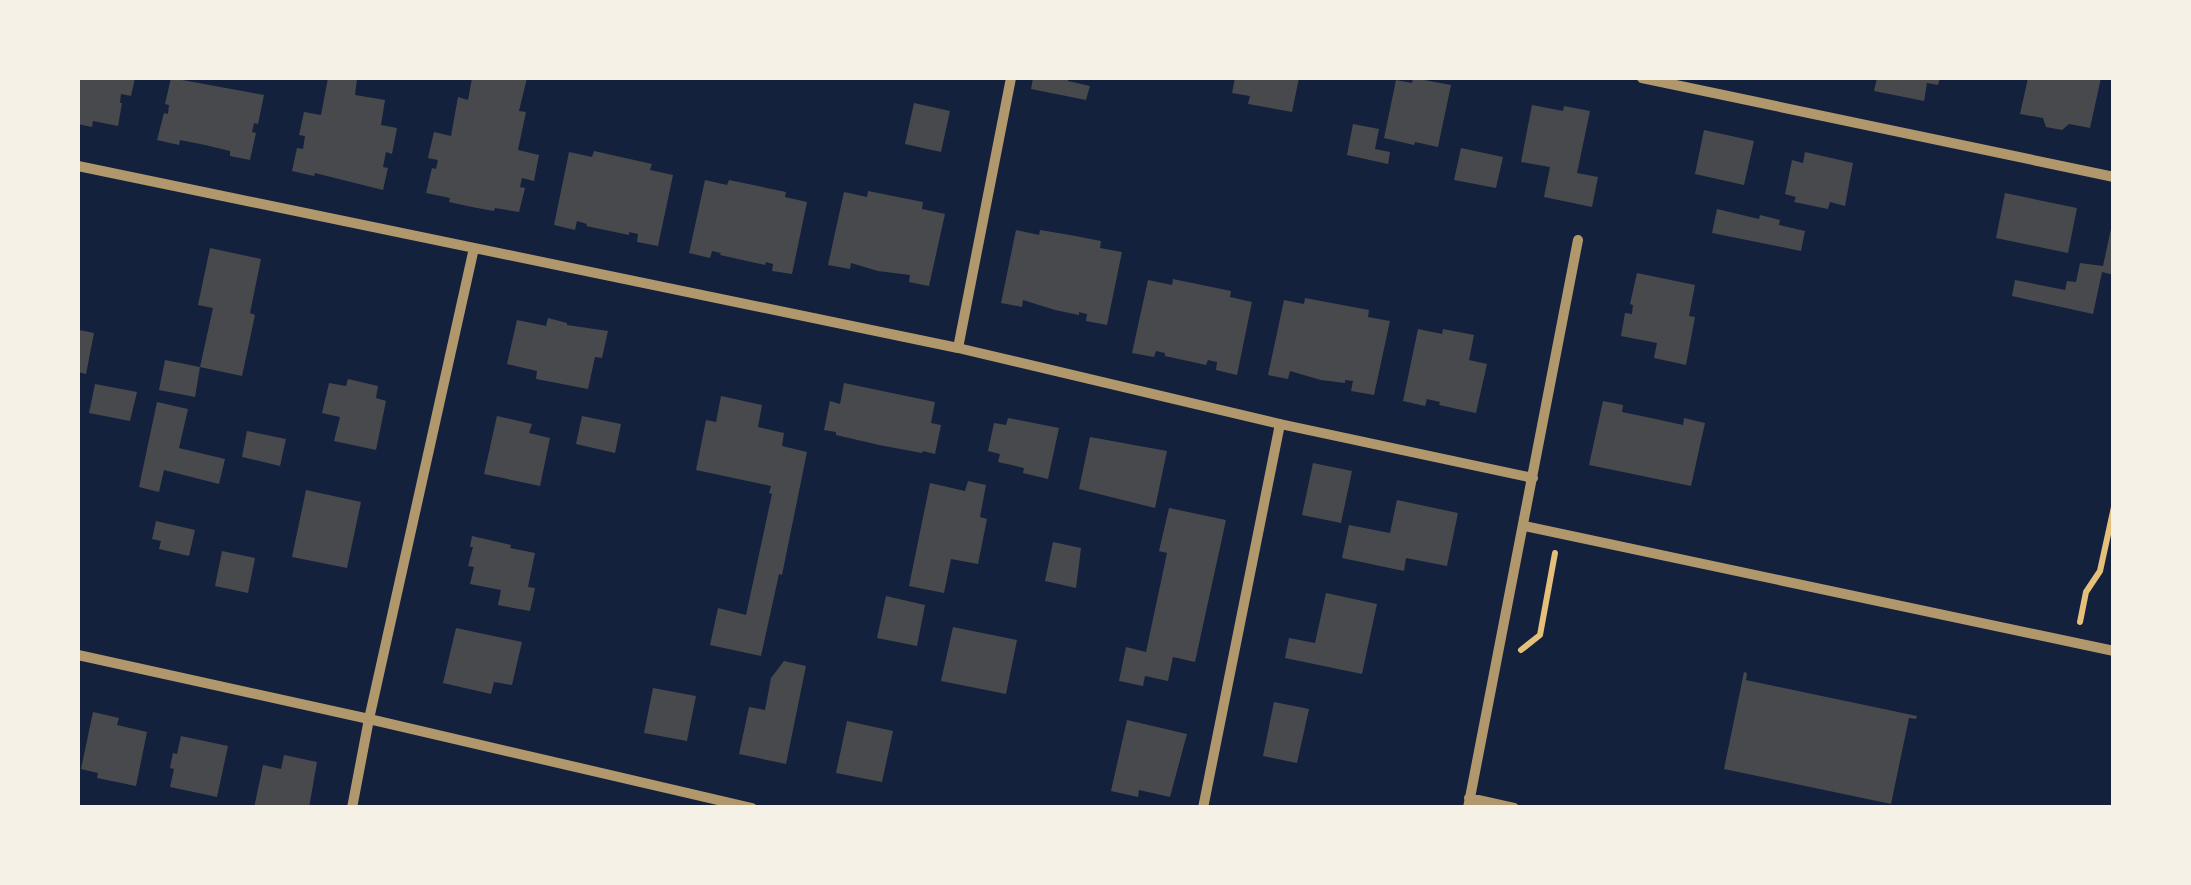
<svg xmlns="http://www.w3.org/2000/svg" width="2191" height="885" viewBox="0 0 2191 885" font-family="Mulish,sans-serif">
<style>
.building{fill:#48494c}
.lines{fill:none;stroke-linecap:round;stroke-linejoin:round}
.path{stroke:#e5c07b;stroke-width:6}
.minor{stroke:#b1986c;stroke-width:10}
</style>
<rect width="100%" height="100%" fill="#14213d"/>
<!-- building -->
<path class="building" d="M78,78H135L131,96L121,94L120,103H122L118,126L93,121L92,127L78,124Z
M171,78L264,95L258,124L254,123L252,132L256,133L250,160L230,156V151L205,145L180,140L179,145L157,140L164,113L168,114L169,105L165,104Z
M328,78L357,79L355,95L385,100L381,125L397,128L392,154L386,152L383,167L388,168L383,190L315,173L314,176L292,171L297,148L303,149L305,136L299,135L304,112L321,115Z
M472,78H527L519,111L526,112L518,150L539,155L534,181L522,178L520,187L525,188L519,212L495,208L494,211L472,207L449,202L450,198L426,193L432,168L436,169L438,160L428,158L434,132L451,136L458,97L468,100Z
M1033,78H1068V81L1090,86L1086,100L1031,89Z
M1235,78H1299L1292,112L1248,104L1250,96L1232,93Z
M1413,78L1451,85L1438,147L1415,142L1414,145L1384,138L1396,80L1412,83Z
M1877,78H1940L1938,85L1927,83L1924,101L1874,91Z
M2028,78H2101L2090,128L2069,124L2062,130L2046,127L2043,118L2020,114Z
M914,103L950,111L941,152L905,144Z
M1532,105L1563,111L1564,106L1590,111L1577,173L1598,177L1592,207L1544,197L1550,167L1521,162Z
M1353,124L1379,129L1375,149L1390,152L1388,164L1347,155Z
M1704,130L1754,141L1744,185L1695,174Z
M1461,148L1503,157L1496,188L1454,180Z
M594,151L652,164L650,170L673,175L658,246L637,242L638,234L629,232V235L586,226L587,224L577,221L575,230L554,225L569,152L592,157Z
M1805,152L1853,163L1845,206L1830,202L1828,209L1794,202L1796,197L1785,194L1792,160L1803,163Z
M705,180L727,185L729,180L786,192L785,197L807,202L792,274L772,271L773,264L766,262L765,265L720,255L721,253L712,251L710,258L689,253Z
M868,191L923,202L922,209L945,214L929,286L909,282L910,275L878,271L851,263L850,269L828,265L844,192L867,197Z
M2005,193L2077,208L2068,253L1996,238Z
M1717,209L1759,219L1760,215L1780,220L1779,225L1805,231L1801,251L1712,233Z
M2112,224L2114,275L2102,272L2093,314L2012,296L2015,280L2065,290L2067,281L2076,282L2080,263L2103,266Z
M1016,230L1039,235L1040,230L1070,235L1101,241L1100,248L1122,252L1107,325L1086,321L1087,314L1079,312V315L1055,310L1023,300L1022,307L1001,303Z
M210,248L261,259L250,313L255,315L242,376L200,367L213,308L198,305Z
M1637,273L1695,285L1689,316L1695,317L1686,365L1654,358L1657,343L1621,336L1625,313L1632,314L1633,305L1630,304Z
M1173,279L1231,291L1230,297L1252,302L1237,375L1216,370L1217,362L1208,360L1206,365L1165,356V353L1156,351L1154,357L1132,353L1148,280L1172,285Z
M1305,298L1369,310L1368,317L1390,321L1374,395L1351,391L1353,381L1345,380V383L1321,380L1290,371L1288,379L1268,375L1284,300L1304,304Z
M548,318L567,323V325L608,331L602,358L595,357L588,389L536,379L537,371L507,364L517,320L546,326Z
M1418,329L1442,334L1443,329L1474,335L1469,360L1487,364L1476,413L1439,405L1440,402L1427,399L1425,406L1403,401Z
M79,330L94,333L86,374L78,372Z
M165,360L200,367L195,397L159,390Z
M348,379L378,386L376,398L386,401L376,450L334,441L340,417L322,413L329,383L346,386Z
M844,383L935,402L931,423L941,425L935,454L923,451L922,453L879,445L836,435V432L824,430L830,401L840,404Z
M95,384L137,392L130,421L89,413Z
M721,396L762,405L758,427L784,433L782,446L807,452L782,575L779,574L761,656L710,645L718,608L746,615L772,494L769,493L771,486L696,470L706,420L716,422Z
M1603,401L1623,405L1622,412L1651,418L1683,425L1684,418L1705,423L1691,486L1589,465Z
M157,402L188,409L179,448L225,459L219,484L164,470L159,492L139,487Z
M497,416L532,424L529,433L550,438L540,486L484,474Z
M582,416L621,424L615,453L576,444Z
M1008,418L1059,428L1048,479L1023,473L1024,468L998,462L1000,454L988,451L994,423L1006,425Z
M247,431L286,439L280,466L242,457Z
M1090,437L1167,451L1155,508L1079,489Z
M1313,463L1352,471L1341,523L1302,515Z
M968,481L986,485L980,517L987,519L978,564L951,559L944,593L909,586L930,483L965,491Z
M306,490L361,502L347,568L292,557Z
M1397,500L1458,513L1447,566L1406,558L1404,571L1342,558L1349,525L1390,533Z
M1169,508L1226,520L1195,662L1173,657L1168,681L1145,676L1143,686L1119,681L1126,647L1146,652L1167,553L1159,551Z
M156,521L195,530L189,556L159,549L161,541L152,539Z
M472,536L511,545L510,548L535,553L528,587L535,588L530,611L498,605L501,590L470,584L474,567L468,566L473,547H470Z
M1053,542L1081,548L1076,588L1045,581Z
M222,551L255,558L248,593L215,586Z
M1326,593L1377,604L1362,674L1285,658L1289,638L1315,643Z
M886,596L925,605L917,646L877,638Z
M953,627L1017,640L1006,694L941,681Z
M456,628L522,642L512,685L494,682L491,694L443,683Z
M784,661L806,666L786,764L739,754L749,707L765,710L771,678Z
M1744,672L1747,673L1746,680L1917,716L1916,719L1909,718L1891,804L1724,769Z
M653,688L696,696L687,741L644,733Z
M1274,702L1309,709L1297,763L1263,756Z
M93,712L119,718L117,725L147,732L136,786L97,778L98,773L81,769Z
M1127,720L1187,734L1170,797L1139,790L1138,797L1111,791Z
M847,721L893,731L882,782L836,773Z
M181,736L228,746L217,797L170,787L174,769L170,768L173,753L177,754Z
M284,755L317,762L309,808H254L263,765L281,769Z"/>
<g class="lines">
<!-- path -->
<path class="path" d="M2080,622L2086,592L2100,571L2114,507
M1521,650L1540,635L1555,553"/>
<!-- minor -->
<path class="minor" d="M1642,78L2114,177
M78,166L958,348L1280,424L1533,478
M958,348L1011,78
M1524,526L2114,651
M78,655L369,719L752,808
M1469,798L1514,808
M352,808L369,719L474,248
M1203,808L1280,424
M1468,808L1578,240"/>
</g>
<!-- border -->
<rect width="2191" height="885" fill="none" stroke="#f6f1e7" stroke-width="160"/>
</svg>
